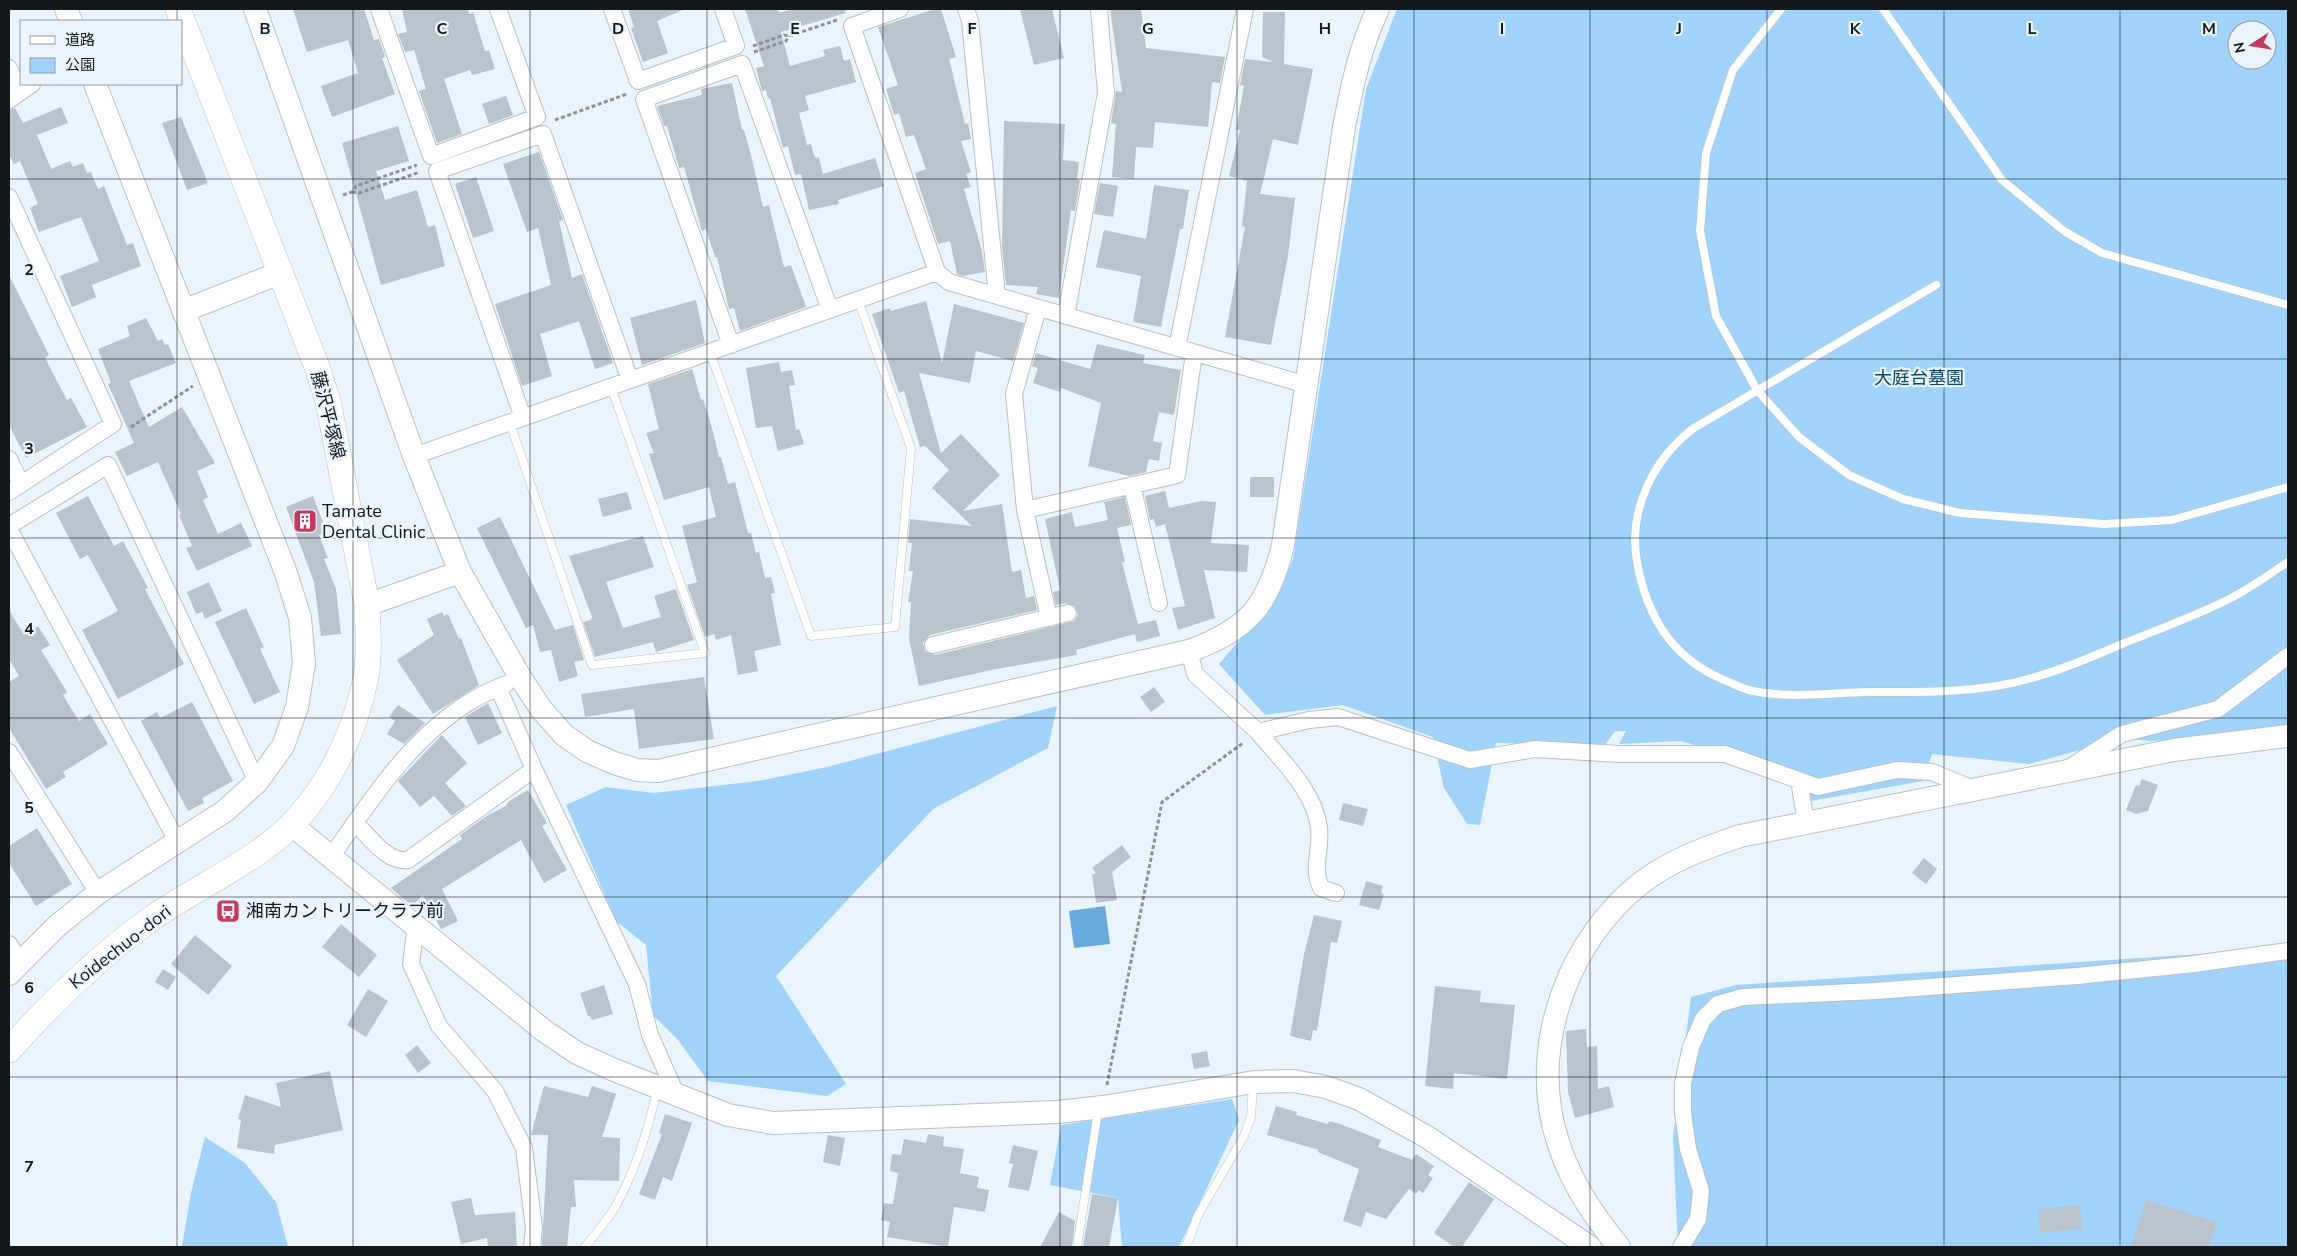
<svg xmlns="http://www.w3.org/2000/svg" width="2297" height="1256" viewBox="0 0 2297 1256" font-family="'Nunito Sans','Noto Sans JP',sans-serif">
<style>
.green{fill:#9fd3fa;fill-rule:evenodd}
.water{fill:#66abdb}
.building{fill:#b8c3cc}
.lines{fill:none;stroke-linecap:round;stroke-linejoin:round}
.lane-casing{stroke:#b5c0c8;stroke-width:9}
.street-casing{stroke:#b5c0c8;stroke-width:18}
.secondary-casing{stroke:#b5c0c8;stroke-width:24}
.primary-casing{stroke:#b5c0c8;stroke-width:26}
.path{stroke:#8b9399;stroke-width:3;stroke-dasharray:4 2.5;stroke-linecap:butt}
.lane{stroke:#fff;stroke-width:8}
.street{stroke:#fff;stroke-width:16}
.secondary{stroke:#fff;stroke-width:22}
.primary{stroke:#fff;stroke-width:25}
.grid{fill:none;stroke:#14181b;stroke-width:1;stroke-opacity:0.55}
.labels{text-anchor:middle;stroke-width:4.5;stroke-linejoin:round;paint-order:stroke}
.park-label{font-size:18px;fill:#0e4565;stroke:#e9f4fd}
.street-label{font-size:18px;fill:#14181b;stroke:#e9f4fd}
.poi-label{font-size:18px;fill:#14181b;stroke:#e9f4fd;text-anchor:start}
.grid-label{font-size:16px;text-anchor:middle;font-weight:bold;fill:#14181b;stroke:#e9f4fd;stroke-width:4.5;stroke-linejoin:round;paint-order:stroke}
</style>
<rect width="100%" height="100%" fill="#e9f4fd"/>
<!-- green -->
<path class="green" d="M1397,9H2288V728L2178,740L2149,741L2123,738L2029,764L1932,754L1923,781L1811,801L1808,775L1680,741L1619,744L1626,731H1615L1605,745L1496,743L1480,825L1467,824L1444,788L1433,737L1343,705L1265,715L1219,664L1276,598L1293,559L1366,89ZM2237,30H2267V60H2237Z
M1057,706L1048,748L933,809L776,976L846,1084L827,1096L708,1081L678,1040L653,1015L646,945L616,921L566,805L606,787L653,793L758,781L827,767Z
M2288,948V1247H1678L1673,1138L1691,997L1736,985Z
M1232,1099L1239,1120L1179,1247H1122L1118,1198L1050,1185L1061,1125Z
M205,1137L245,1163L276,1202L288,1247H182L191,1193Z"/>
<!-- water -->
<path class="water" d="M1105,906L1110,944L1074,948L1069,911Z"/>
<!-- building -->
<path class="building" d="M293,9H364L374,40L379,39L385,57L382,58L395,94L332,117L321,86L358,73L348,40L307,52Z
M402,9H468L469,14L473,12L485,51L489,50L495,69L472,75L470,70L444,79L462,134L437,143L419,91L426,89L414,50L405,52L398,34L407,32Z
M628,9H685L657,21L668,53L643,62L631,28L634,27Z
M745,9H778L779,13L793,9H845L846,13L781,32L790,66L825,56L823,50L840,46L844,61L850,59L856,82L805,96L809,110L799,113L807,145L811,144L814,155L816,158L819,157L823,174L875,158L884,186L838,200L839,204L809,210L801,174L795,175L788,146L783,148L770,98L768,99L766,90L762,91L761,87L756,68L764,66Z
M935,9H941L956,57L949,59L965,124L968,123L971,139L961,141L971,172L966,174L971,187L964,189L982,251L985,272L963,276L957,274L950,241L938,244L915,173L926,169L914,135L906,137L899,113L894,115L886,89L898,85L878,27Z
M1020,9H1052L1064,58L1034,65Z
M1110,9H1141L1146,48L1225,57L1220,83L1212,82L1208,127L1155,122L1153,148L1136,147L1134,179L1112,177L1116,124L1111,123L1116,91L1122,92Z
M1263,12H1285L1284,64L1313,69L1298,145L1273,139L1260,194L1295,198L1288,256L1271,345L1225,337L1245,227L1242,226L1247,181L1229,176L1240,130H1236L1244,86L1240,85L1245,59L1273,62L1262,57Z
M732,83L742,130H744L750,151L763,207L769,205L784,267L791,265L806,307L740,331L734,308L729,309L717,257H715L706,229L702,231L684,167L679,168L667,126H664L657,106L702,95L701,89Z
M506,96L513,115L489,124L482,104Z
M61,107L68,123L37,135L51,169L70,161L73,167L83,163L87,173L91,172L98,189L104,186L127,245L133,243L141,266L92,285L96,297L72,307L60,276L99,261L81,217L39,232L30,208L38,204L20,161L14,164L9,154V110L15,108L23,123Z
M181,117L208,183L187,190L162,123Z
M1004,121L1065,124L1063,160L1079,162L1077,179L1080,180L1075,211L1071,210L1059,298L1036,294L1038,287L1006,285L1002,247Z
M398,126L409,161L376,171L385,200L417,190L428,227L435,225L445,266L381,285L342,143Z
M539,152L563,220L559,221L572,278L582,274L613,363L595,369L579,321L540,334L552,376L522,386L495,304L551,285L538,228L527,232L503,164Z
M476,177L494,231L473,238L455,184Z
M1100,183L1118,186L1113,217L1094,214Z
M1154,185L1189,190L1183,229H1180L1161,327L1133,322L1141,276L1096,267L1104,230L1146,239Z
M9,275L49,355L45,358L67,400L71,398L87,427L26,458L9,425Z
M696,300L705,343L642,365L630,318Z
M926,301L942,363L954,304L1024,323L1013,361L976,351L970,383L919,373L941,453L961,434L1000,475L963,511L1002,504L1012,572L1021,570L1026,598L1034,596L1037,610L930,635L923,643L925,651L935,655L1074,621L1078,615L1075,606L1066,603L1056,605L1053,592L1060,590L1045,519L1072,512L1075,527L1108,520L1104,502L1125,497L1131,525L1117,528L1125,562H1122L1138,624L1156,620L1160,636L1137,642L1135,634L1076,650L1077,655L996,669L919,686L909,639L911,602H908L913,571H909L912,543H908L910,519L972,526L932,488L949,470L925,446L920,447L904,391L899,393L872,314L890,308L891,311Z
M146,318L158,341L162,339L165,345L168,344L176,363L129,381L149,427L182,407L215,463L197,471L208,497L203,500L218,534L241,523L252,546L197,571L186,548L192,546L179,515L181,514L158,462L127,476L115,452L134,443L108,384L111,383L98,349L130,336L127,326Z
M1097,344L1145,355L1143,363L1181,370L1174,415L1159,412L1153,441L1162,443L1159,461L1149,459L1146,472L1129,476L1088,466L1101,403L1061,388L1060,392L1033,383L1038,368L1032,366L1036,353L1090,369Z
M779,362L781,372L792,370L795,385L789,386L796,430L799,429L804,444L778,451L772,426L756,428L746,368Z
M692,369L701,400L703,399L712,428L719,457H721L728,484L735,482L748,533H751L756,553L759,552L765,578L771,577L775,593L771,594L781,645L754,651L758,671L738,675L731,635L716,640L714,634L705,637L687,585L697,582L682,526L716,517L709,487L664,500L649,454L654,453L646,433L659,429L648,384Z
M1250,477H1274V497H1250Z
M1165,491L1169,508L1201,501L1216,502L1211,543L1249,545L1247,572L1204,570L1215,618L1178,630L1172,608L1185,606L1165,524L1156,527L1154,519L1150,520L1145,496Z
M627,492L632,509L603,517L598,499Z
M88,496L114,546L123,541L148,588L145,589L184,664L118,699L82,630L118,611L88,555L80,559L56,513Z
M313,496L323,522L321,523L324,533L319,535L328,558L324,559L336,589L341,634L321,636L314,582L286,507Z
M500,517L555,630L573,625L584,660L574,662L578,676L559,682L551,650L540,652L533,625L526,628L477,528Z
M643,536L654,567L606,582L623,628L661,617L654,596L676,589L694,640L656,652L653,642L595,657L583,622L591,620L592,617L569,556Z
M209,582L222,611L205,619L202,612L196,614L187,592Z
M246,608L264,647L260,649L280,692L254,704L215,622Z
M9,610L24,635L38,626L50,645L41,650L67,692L63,695L79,721L90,714L108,744L63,772L66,777L46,789L9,728V682L19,676L9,659Z
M442,612L444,616L448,614L459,639L461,638L479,685L433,714L397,660L434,635L427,619Z
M704,677L714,739L639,749L634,709L585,717L581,694Z
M1154,687L1165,702L1151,712L1140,697Z
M192,702L233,781L202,798L204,803L188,811L141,721L157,712L160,718Z
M488,703L502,733L478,745L465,717Z
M398,705L425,723L404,744L387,734L395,721L389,717Z
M442,735L467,763L445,783L466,806L452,816L434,796L420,807L398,781Z
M2142,779L2158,785L2148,811L2136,814L2126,810L2136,785L2139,786Z
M528,790L547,823L542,826L567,870L544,883L521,840L442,889L458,921L441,929L423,895L412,906L391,888L462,839L460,835L488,815L506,806L509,801Z
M1343,803L1368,809L1363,826L1339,820Z
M37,828L72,884L36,906L9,863V846Z
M1122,845L1131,857L1112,872L1117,900L1096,903L1092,875L1096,873L1092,868Z
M1924,858L1937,869L1926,884L1912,873Z
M1366,881L1383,886L1381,892L1384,895L1379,910L1359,905Z
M1314,915L1342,921L1337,943L1331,942L1317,1031L1313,1030L1311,1041L1290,1036L1304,954Z
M341,924L377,955L359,977L322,947Z
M195,935L232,966L208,995L171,964Z
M163,969L176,977L168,990L155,982Z
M604,985L613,1014L592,1020L590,1016H588L580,993Z
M1435,986L1481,991L1480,1002L1515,1005L1507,1079L1454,1073L1453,1089L1425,1086Z
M368,989L388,1001L366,1037L347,1025Z
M1586,1029L1587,1047L1597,1046L1598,1089L1609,1086L1614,1107L1575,1118L1568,1092L1566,1031Z
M417,1045L431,1063L418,1073L405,1055Z
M1207,1051L1210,1066L1194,1069L1191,1054Z
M330,1071L343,1130L275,1145L274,1154L237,1148L241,1120L238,1119L245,1095L281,1107L276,1083Z
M544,1086L588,1097L592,1086L616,1094L602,1137L620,1138L619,1181L574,1180L576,1207H571L567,1247H542L548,1135H531Z
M1276,1106L1297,1112L1296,1115L1328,1124L1329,1121L1340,1124L1381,1140L1378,1147L1412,1160L1416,1154L1434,1166L1428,1175L1433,1178L1423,1193L1419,1190L1416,1194L1409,1189L1386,1219L1366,1212L1361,1227L1343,1221L1359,1169L1318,1152L1319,1150L1267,1135Z
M665,1114L692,1123L672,1181L663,1177L655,1200L639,1194L662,1134L659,1133Z
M928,1134L944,1137L943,1146L964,1149L960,1173L979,1177L977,1188L989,1190L985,1212L954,1207L948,1247L887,1237L890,1222L881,1220L884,1203L893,1204L898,1173L890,1171L892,1154L901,1155L904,1139L926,1143Z
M828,1135L845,1138L840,1166L823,1162Z
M1013,1145L1038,1151L1029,1191L1008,1187L1013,1164L1009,1163Z
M1469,1182L1494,1199L1462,1247H1454L1434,1233Z
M1092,1194L1118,1198L1109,1247H1083Z
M471,1198L475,1215L515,1212L517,1247H488L487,1238L461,1244L451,1202Z
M2146,1200L2217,1222L2209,1247H2131Z
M2080,1205L2082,1229L2040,1233L2038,1209Z
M1059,1212L1075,1221L1072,1247H1040Z"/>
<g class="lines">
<!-- lane casing -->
<g class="lane-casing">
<path id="lane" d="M1781,9L1733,70L1706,153L1700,231L1716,316L1757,390L1799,437L1849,475L1903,499L1960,513L2104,524L2172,520L2288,487
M1883,9L2002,180L2064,231L2102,253L2288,305
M1936,285L1694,428C1653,459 1628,510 1637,562C1647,617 1672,658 1724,680C1732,683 1741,688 1749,690C1786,699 1829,693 1867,692C1911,692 1958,693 2002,685C2042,678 2085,660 2122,644C2157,630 2193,617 2227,600C2248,590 2268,575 2288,562
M710,352L811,636L895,627L911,448L858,300
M510,423L592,665L705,653L611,387
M585,1247C595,1234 607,1221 615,1207C636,1170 648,1131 657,1090
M1077,1247L1098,1111
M1186,1247L1198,1215L1244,1136L1251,1117L1253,1085"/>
</g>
<!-- street casing -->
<g class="street-casing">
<path id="street" d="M379,9L431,156L537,117L498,9
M612,9L638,81L736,46L723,9
M900,9L852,26L937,272L949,282L1307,385
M966,9L970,21L997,296
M9,68L19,93
M9,100L32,84
M9,197L113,424L9,492
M1038,308L1014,394L1025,510L1177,475L1194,353
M1066,316L1106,93L1099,9
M731,345L644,99L742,64L830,310
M1177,348L1245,9
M523,418L437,171L543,134L630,380
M414,456L937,272
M9,459L21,484
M1132,485L1159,603
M1025,510L1049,618
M9,526L108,465L257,782
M9,529L177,841
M933,645L1068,613
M1189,651L1195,674L1258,732L1309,720L1338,717L1470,760L1535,749L1620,754H1725L1818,787L1897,770L1932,772L1976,790
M498,687L534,769L637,984L650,1035L676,1094
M1258,732C1280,759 1315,791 1319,828C1322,850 1311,867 1321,888L1336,893
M9,752L98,893
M2070,767L2122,734L2218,709L2288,656
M1799,780L1806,823
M355,823C370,837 387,863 408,860L534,769
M331,857C371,800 410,738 471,701C482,694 494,689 506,684
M416,925L411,964L439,1026L495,1091L524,1148L534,1228L532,1247
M9,944L20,961
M1681,1247L1698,1219L1701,1191L1688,1149L1683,1113V1083L1691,1047L1703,1019L1718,1004L1743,997L1875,991L2077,976L2194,964L2288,951"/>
</g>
<!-- secondary casing -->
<g class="secondary-casing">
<path id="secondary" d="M66,9L71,21
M255,9L414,456L460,572L520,677L541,709L564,735L587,751L614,763L637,770L658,771L1189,651C1249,629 1268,606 1283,545L1344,127C1352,86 1360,47 1378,9
M183,311L280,273
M367,605L460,572
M293,826L543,1030L577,1053L612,1069L728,1115L773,1123L1057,1112L1103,1107L1254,1082L1293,1081L1326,1087L1359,1099L1427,1137L1590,1247
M9,974L57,926L98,893L225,811L257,782L283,746L297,707L304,663L300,618L286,573L95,84
M1619,1247C1589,1210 1566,1175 1554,1128C1532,1039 1570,939 1641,883C1671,860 1705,848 1740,836L2174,750L2288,736"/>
</g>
<!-- primary casing -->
<g class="primary-casing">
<path id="primary" d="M9,1050C52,1002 98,957 151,919C186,894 225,876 260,851C318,811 352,745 366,677C370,654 368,629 367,605L328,401L317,367L178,9"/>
</g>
<!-- path -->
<path class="path" d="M753,46L784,35L789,36L837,20
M754,52L786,41L789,36
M555,120L627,94
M352,192L359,193L420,172
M343,195L352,192L356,186L417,165
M131,427L193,386
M1107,1085L1162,802L1243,743"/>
<!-- lane -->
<use href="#lane" class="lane"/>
<!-- street -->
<use href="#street" class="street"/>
<!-- secondary -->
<use href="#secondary" class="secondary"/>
<!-- primary -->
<use href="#primary" class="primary"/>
</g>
<!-- grid -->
<path class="grid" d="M177,9V21M353,9V1247M530,9V1247M707,9V1247M883,9V1247M1060,9V1247M1237,9V1247M1414,9V1247M1590,9V1247M1767,9V1247M1944,9V1247M2120,9V1247M177,84V1247M9,179H2288M9,359H2288M9,538H2288M9,718H2288M9,897H2288M9,1077H2288"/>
<!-- icons -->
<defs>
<g id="building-square" transform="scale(1.25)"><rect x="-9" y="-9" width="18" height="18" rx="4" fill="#c9395f" stroke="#e9f4fd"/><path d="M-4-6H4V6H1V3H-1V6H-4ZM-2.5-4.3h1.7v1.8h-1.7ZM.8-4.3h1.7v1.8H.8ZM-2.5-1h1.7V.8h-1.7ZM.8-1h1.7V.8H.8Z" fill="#fff"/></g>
<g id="bus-square" transform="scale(1.25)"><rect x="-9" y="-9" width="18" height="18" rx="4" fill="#c9395f" stroke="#e9f4fd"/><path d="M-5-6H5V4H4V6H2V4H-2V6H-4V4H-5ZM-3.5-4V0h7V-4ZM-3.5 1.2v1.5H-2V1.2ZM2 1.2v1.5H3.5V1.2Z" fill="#fff"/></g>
</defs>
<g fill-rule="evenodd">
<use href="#building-square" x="305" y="521"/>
<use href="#bus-square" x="228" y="911"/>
</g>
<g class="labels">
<!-- park labels -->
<g class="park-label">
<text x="1919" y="384">大庭台墓園</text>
</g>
<!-- street labels -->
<g class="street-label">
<text transform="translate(328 415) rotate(76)" y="6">藤沢平塚線</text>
<text transform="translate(120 947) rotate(-38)" y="6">Koidechuo-dori</text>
</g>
<!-- poi labels -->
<g class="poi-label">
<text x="322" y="517">Tamate<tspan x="322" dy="21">Dental Clinic</tspan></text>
<text x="246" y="917">湘南カントリークラブ前</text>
</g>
</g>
<g class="grid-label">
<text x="265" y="34">B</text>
<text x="442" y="34">C</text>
<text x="618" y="34">D</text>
<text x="795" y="34">E</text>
<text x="972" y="34">F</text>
<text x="1148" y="34">G</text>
<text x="1325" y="34">H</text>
<text x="1502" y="34">I</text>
<text x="1679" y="34">J</text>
<text x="1855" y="34">K</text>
<text x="2032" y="34">L</text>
<text x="2209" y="34">M</text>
<text x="29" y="275">2</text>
<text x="29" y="454">3</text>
<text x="29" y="634">4</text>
<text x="29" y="813">5</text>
<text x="29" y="993">6</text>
<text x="29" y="1172">7</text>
</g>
<!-- border -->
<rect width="2297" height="1256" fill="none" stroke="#14181b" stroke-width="20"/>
<!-- legend -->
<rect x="20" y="20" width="162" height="65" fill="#e9f4fd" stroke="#949ca3"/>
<rect x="30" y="36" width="25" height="8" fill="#ffffff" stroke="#949ca3"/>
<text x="65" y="45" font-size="15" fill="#14181b">道路</text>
<rect x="30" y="58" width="25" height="15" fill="#9fd3fa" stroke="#949ca3"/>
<text x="65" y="70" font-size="15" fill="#14181b">公園</text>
<!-- north arrow -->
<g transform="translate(2252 45) rotate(258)"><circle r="24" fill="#e9f4fd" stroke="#949ca3"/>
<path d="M0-4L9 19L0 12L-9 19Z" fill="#c9395f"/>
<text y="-8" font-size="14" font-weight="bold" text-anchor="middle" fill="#14181b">N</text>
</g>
</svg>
